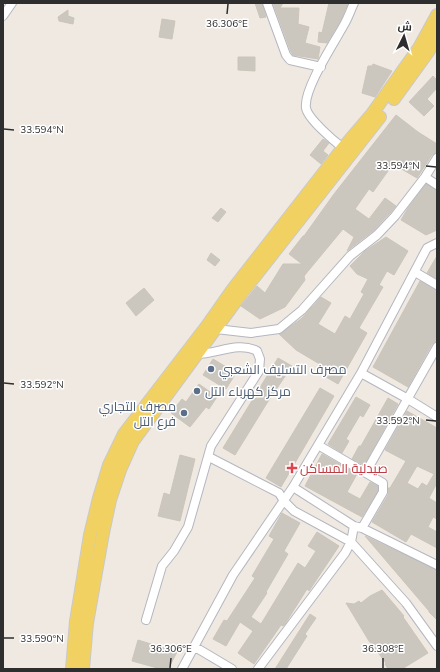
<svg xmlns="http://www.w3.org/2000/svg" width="440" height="672" viewBox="0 0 440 672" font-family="'Nunito Sans',Cairo,sans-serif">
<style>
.building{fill:#cbc7bf;stroke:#cbc5ba;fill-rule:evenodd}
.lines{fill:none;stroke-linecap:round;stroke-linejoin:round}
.minor-casing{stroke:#b4b7c1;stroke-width:10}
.primary-casing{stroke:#c9c9c9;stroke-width:14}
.minor{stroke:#fff;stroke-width:8}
.primary{stroke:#f2d163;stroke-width:12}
.ticks{fill:none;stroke:#2e2e2e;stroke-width:1.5}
.service-dot{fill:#5c6f8a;stroke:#fff;stroke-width:1.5}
.health-dot{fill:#e0444e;stroke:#fff;stroke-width:1.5}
.labels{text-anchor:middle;stroke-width:3;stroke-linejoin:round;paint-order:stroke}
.service-label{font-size:13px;fill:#4e5e75;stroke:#fff;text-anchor:start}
.health-label{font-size:13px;fill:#be3a42;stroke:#fff;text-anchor:start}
.ticks-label{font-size:10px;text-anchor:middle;fill:#2e2e2e;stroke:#fff;stroke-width:3;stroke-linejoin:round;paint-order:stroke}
</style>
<rect width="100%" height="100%" fill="#efe9e1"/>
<!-- building -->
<path class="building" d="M255,3H262L266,17L260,18Z
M273,3H283L280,8H299L298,24L309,27L305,43L320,47L318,59L293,55L291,52Z
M329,3H348L342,18L327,43L318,42L319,32L322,33Z
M68,10V16L74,18L73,24L59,21L58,17Z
M162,19L175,21L172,39L159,37Z
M238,57H255V71L238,70Z
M373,64L392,71L375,97L362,93L368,66H372Z
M433,76L437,80V88L427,99L434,106L424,116L409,102Z
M396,115L418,132L437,144V153L432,155L417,178L393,164L373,192L369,189L355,209L369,219L385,198L396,206L391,212L373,231L347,251L354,237L343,229L304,276L305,280L285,307L260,319L241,306L257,286L265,293L283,264H302L289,254L303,236H304L334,194Z
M323,139L329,143L323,151L328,155L321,164L310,155Z
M426,184L437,190V230L426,235L401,220L408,208Z
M221,208L226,212L218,222L212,218Z
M386,237L408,251L394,275L387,271L379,285L383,287L359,328L367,333L338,384L319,373L323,366L296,350L279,334L301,319L321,297L331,303L318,324L335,334L345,316L350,319L364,294L361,292L368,279L357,274L350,266L365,251Z
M211,253L220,260L215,266L207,260Z
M437,256V279L427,273Z
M420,281L437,290V342L432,344L408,387L373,367Z
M144,288L154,300L136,316L126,303Z
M278,358L292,366L267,403L235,455L223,448Z
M213,359L236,373L226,389L203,375Z
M199,384L217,397L209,409L206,407L190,427L171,413L182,399L186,402Z
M320,388L334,396L281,487L266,478Z
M356,397L370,405L363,417L360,415L346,439L349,441L342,453L328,444Z
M388,398L398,404L364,465L352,459L359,446H361Z
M407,411L437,428V483L429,498L437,503V519L433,517L428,527L437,532V548L411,534L406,542L372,522L388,495V488H390L406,461L385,450ZM417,466L434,474L427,486L422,483L418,489L407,483Z
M322,454L357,474L347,492L360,499L370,482L378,486V491L362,517L305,486Z
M180,455L195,459L180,521L158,516L164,493L170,495Z
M282,513L300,523L284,551L288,554L266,592L267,593L251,617L261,624L298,563L305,568L316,551L308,546L317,532L339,546L309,591L307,589L285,624L283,626L281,625L254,664L238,653L253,631L240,622L226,646L213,639L224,620L227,621L255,578L252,576L274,539L269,536Z
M365,536L437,570V620L429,612V611Z
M382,590L404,616L403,617L428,653L402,669H388L385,664L386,663L369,641L346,603L354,604L359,601L361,603L370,596Z
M310,614L316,618L305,634L307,636L286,669H275Z
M138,640L177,652L168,669H161L132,661Z"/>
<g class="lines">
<!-- minor casing -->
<g class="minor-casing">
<path id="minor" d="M267,3L286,55L290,60L321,67
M3,16L12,3
M343,148C334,141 308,119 306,108C303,89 336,40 345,23C349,16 351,9 354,3
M425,177L437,185
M415,272L437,285
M216,329L251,333L279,329L302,310L350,256L377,235L395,216L425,177L437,158
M361,373L408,399L437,417
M318,445L383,483V492L362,528
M209,457L279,493L284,501L294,511L351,542L406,603L437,646
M366,472L437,347
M293,487L354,526L362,528L437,565
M146,620L162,566L174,551L188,527L211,446L259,371L260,359L257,351C238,341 217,354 197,354
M195,647L232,669
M182,669L233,575L293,487L361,373L427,248L437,243
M258,669L345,553L351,542L354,526"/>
</g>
<!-- primary casing -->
<g class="primary-casing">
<path id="primary" d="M394,99L428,52L437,36
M72,669L76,621L90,535L99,498L109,465L124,434L207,326L233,289L343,148L372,114L419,48L437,15
M83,669L87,623L103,533L110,500L120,470L133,441L241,294L380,117"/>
</g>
<!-- minor -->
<use href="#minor" class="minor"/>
<!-- primary -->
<use href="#primary" class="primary"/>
</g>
<!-- ticks -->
<path class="ticks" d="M227,14L228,4M4,129L14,130M426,166L436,167M4,383L14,384M426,420L436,421M4,638H14M170,668L171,658M383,668V658"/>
<!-- markers -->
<g class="service-dot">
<circle cx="211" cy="369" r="4"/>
<circle cx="197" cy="391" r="4"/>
<circle cx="184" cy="413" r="4"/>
</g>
<path class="health-dot" d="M290 462h4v4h4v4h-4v4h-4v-4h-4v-4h4z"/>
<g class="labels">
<!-- service labels -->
<g class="service-label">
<text x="219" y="374">مصرف التسليف الشعبي</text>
<text x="205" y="396">مركز كهرباء التل</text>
<text x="176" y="411" text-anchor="end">مصرف التجاري<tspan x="176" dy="15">فرع التل</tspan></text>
</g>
<!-- health labels -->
<g class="health-label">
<text x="300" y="473">صيدلية المساكن</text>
</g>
</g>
<g class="ticks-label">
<text x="227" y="27">36.306°E</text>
<text x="42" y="133">33.594°N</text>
<text x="398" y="169">33.594°N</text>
<text x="42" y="388">33.592°N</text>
<text x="398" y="424">33.592°N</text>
<text x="42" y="642">33.590°N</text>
<text x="171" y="652">36.306°E</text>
<text x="383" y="652">36.308°E</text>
</g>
<!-- border -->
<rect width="440" height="672" fill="none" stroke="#2e2e2e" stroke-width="8"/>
<!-- north arrow -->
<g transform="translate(404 36) rotate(5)" stroke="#ffffff" stroke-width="3" paint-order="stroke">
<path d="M0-3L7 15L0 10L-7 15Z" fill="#2e2e2e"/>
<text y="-6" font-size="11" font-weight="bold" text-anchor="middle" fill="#2e2e2e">ش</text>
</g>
</svg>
